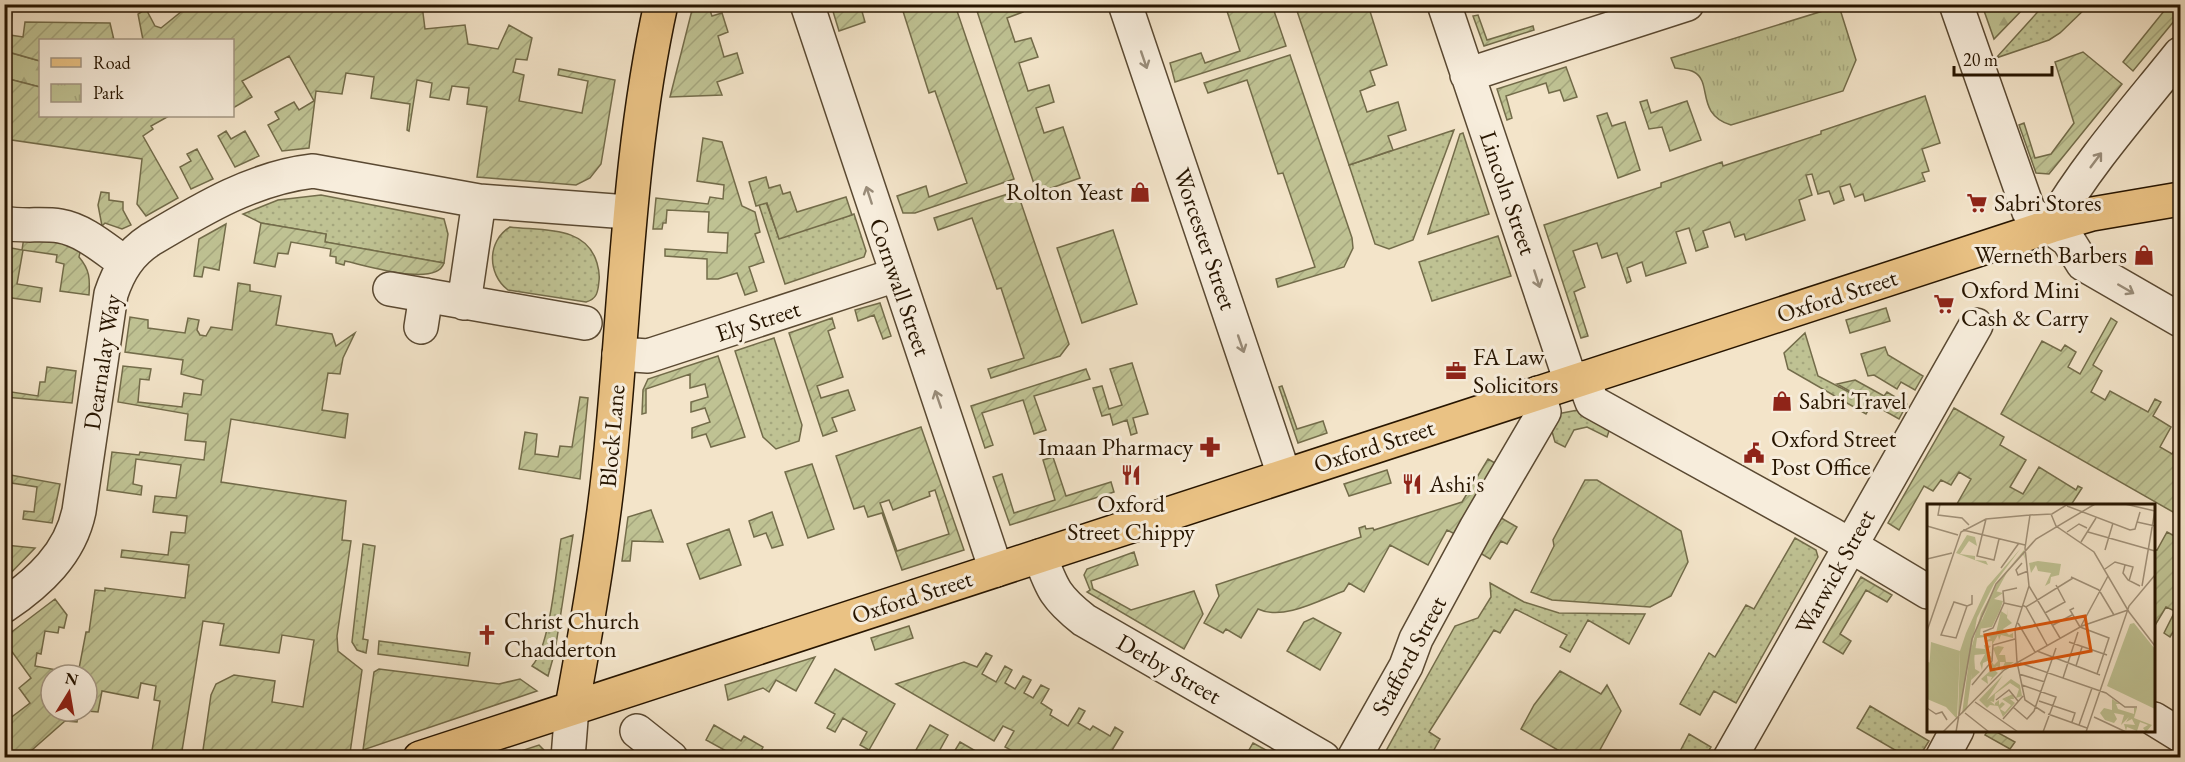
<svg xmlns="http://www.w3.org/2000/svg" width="2185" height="762" viewBox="0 0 2185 762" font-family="'EB Garamond',serif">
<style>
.grass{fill:url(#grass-dots);stroke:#736c4a;stroke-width:1.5}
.forest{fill:url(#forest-firs);stroke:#736c4a;stroke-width:1.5}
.park{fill:url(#park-tufts);stroke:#736c4a;stroke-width:1.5}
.garden{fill:url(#garden-furrows);stroke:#736c4a;stroke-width:1.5;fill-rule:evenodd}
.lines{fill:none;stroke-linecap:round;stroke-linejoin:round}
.minor-casing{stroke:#5a4932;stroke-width:36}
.major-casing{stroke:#271500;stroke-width:36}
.minor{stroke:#f7eddc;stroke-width:33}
.major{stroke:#eac284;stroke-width:33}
.oneway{stroke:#998c79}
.labels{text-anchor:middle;stroke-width:6;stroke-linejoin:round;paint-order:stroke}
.poi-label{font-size:24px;fill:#271500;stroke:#f7eddc;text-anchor:start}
.street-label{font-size:24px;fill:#271500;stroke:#f7eddc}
.inset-road{fill:none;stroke:#a19179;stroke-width:1.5}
.view{fill:#de560b;fill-opacity:0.15;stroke:#de560b;stroke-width:3}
.inset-edge{fill:none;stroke:#271500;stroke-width:3}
</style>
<defs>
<pattern id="grass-dots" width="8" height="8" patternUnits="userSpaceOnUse" patternTransform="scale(1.5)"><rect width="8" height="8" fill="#bfc293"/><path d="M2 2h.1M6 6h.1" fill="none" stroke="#a4a67d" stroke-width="1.8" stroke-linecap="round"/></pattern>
<pattern id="forest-firs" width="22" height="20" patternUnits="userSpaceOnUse" patternTransform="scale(1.5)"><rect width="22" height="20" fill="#bfc293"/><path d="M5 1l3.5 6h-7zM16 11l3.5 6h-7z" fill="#a4a67d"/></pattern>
<pattern id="park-tufts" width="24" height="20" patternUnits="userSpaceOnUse" patternTransform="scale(1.5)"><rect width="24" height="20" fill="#bfc293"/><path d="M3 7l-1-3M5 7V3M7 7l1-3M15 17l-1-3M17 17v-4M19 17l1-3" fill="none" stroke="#a4a67d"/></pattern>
<pattern id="garden-furrows" width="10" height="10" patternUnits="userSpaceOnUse" patternTransform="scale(1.5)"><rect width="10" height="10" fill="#bfc293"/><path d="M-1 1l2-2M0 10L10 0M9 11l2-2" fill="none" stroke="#a4a67d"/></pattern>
</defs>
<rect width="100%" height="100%" fill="#f3e4c9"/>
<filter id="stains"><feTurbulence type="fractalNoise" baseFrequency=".00333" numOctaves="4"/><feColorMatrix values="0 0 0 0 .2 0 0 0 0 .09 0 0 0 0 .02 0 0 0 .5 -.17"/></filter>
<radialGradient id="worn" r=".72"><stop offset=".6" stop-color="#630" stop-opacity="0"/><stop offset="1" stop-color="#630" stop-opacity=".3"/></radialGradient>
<!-- grass -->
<path class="grass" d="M2044,5H2089L2060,33L2049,40L1996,58Z
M1454,130L1413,240L1389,249L1375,244L1349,165Z
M1463,133L1489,214L1428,234L1460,134Z
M321,195L444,219L448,234L444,263L325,242L326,234L261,223L243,214L278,200Z
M766,202L779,238L854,214L866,251L864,257L785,284L759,205Z
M510,227C542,231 586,225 597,263C599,270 600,274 599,281C598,292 597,299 586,302L508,290C487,274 487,241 510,227Z
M1498,236L1511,276L1432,301L1419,262Z
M1805,333L1818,376L1872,404L1866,414L1788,369L1784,353Z
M774,338L802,425L799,441L776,449L763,437L735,351Z
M1583,409L1611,425L1607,437L1587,427L1574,430L1565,447L1555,442L1549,421L1552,415Z
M573,535L555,651L548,676L532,666C551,644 556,569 561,539Z
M1795,538L1816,550L1818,557L1736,703L1714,691L1700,715L1680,704L1709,653L1715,657L1746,605L1754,609Z
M363,544L375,546L363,639L368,640L366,653L357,650L352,642Z
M1490,583L1524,602L1559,613L1645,614L1629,644L1588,620L1570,652L1560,647L1567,635L1515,609L1500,633L1494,630L1429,732L1440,739L1430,757H1387L1386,751L1455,626L1478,618L1491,597Z
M379,641L470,653L468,666L378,654Z
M1870,706L1929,741L1919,757H1907L1857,728Z
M1689,734L1711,747L1705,757H1677Z"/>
<!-- forest -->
<path class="forest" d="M1982,5V4L2027,5L1994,39Z
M4,51L40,61V87L5,78Z"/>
<!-- park -->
<path class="park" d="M1839,6L1856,60L1843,91L1731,125C1695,114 1713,82 1694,72C1689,69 1681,69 1675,68L1671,58Z"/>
<!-- garden -->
<path class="garden" d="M179,5H422L425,29L465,25L468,44L498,49L509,25L532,38L527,60L516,59L513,72L524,75L519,101L582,113L588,81L558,75L559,69L615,80L601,164L590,178L576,185L477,177L487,107L467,104L469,88L452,86L449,100L430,97L432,83L417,80L409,131L407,130L410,104L371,98L374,77L346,73L342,94L316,91L309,148L282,151L268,125L279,119L275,112L294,102L299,110L314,101L289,56L242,81L252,97L233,108L232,40H143L138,14L146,9L155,26L161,28L182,11Z
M708,5L712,16L722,13L728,32L718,36L724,57L737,53L743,73L717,82L722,95L670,97L692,10Z
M831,5V4L871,5L861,8L865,22L839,31Z
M901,5H955L1014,179L915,213H903L897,196L926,186L929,197L967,183L935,91L929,93Z
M975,5H1021L1023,12L1007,18L1015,42L1031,38L1038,57L1019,63L1028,91L1049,85L1054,102L1036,108L1044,133L1063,127L1080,178L1037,193Z
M1225,5H1272L1286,46L1175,82L1170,63L1201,53L1205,63L1240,51Z
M1295,5H1368L1387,65L1370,71L1375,85L1360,91L1367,112L1398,102L1406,130L1388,136L1393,150L1349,165Z
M2168,6L2179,15L2133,71L2123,62Z
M5,13L12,14L10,35L23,37L25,22L110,23L114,40H40V61L5,51Z
M1478,15L1487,40L1533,26L1534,30L1484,46L1473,16Z
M2083,52L2122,84L2049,174L2036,173L2019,125L2024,123L2035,158L2051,154L2074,123L2055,62Z
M1290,55L1352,238L1353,248L1344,267L1278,287L1276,279L1315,267L1283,173L1278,174L1247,80L1208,93L1204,83Z
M1566,67L1577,97L1564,101L1560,90L1549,93L1546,83L1506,96L1512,118L1507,120L1497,89Z
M5,78L40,87V116H169L151,126L153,129L143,136L178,198L146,216L137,204L142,159L5,139Z
M1925,96L1940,143L1922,149L1929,171L1922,173L1925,181L1865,201L1863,194L1855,197L1850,184L1840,187L1844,200L1834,204L1829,191L1818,194L1812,174L1806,175L1812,195L1799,200L1805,220L1746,240L1744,234L1735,237L1730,222L1703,231L1708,247L1696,251L1689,228L1676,232L1686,263L1646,276L1642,262L1627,268L1631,281L1627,283L1617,253L1602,258L1597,243L1573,251L1585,287L1574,292L1588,336L1581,338L1544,225L1661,187V183L1722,162L1723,166L1821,134V131Z
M1647,100L1651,113L1687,101L1701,140L1670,151L1662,127L1649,129L1640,102Z
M1607,113L1612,126L1625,122L1640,170L1618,178L1597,116Z
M226,131L231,139L245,131L259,156L235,167L218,136Z
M703,138L722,142L742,206L755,212L760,232L755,234L764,262L749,267L757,291L745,295L737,273L718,279H707V259L665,256V249L727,253L728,233L708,232L709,212L667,210L666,223H663L662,229H653L656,198L708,204L710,197L723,199L724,185L697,181Z
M197,149L213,179L191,189L180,167L191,161L187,154Z
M766,177L769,188L780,185L783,194L790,192L797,212L846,197L852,215L779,239L767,203L756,206L749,182Z
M1017,191L1069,344L1060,356L991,378L988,369L1024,358L1001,288L997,289L972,218L938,230L934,218Z
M101,192L109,193V200L123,202V210L131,225L122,229L105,223L102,226L98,205Z
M261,223L326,234L325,242L444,263C436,288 365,265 345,261L344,265L336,263V257L330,256L331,249L291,242L288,254L278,253L275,267L254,263Z
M226,224L219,270L204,267L202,277L194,276L199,239Z
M1113,230L1137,304L1082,323L1057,248Z
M37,236L81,248L79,257C90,270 90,279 89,295L60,291L64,264L56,262L57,255L23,250L17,284L42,288L40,302L5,297V247L22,250L24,237Z
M238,283L250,285V291L281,296L276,325L332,334L336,346L355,333L343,358L340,374L328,373L322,410L348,414L345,438L231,419L221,482L346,501L342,540L351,541L337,636L338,651L362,670L350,753L337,758L202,757L211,695L216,684L234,675L275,681L272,702L303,707L314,640L282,635L279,653L220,645L224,624L203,621L181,757H151L160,701L154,700L156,686L141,683L138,698L102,691L98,712L87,711V675H51V711H79L77,722L65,721L24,757H5V722L30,703L19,688L31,678L5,642V637L55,599L67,615L64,628L59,627L58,633L45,631L41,654L37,653L35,666L78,674L86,632H89L95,590L105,591V588L185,598L189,565L121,557L122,550L168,555L171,532L185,533L187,516L153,512L155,496L176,498L181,465L136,459L133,484L142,486L141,495L107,490L112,452L139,455L140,452L204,460L206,442L185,440L188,414L118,402L123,366L151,369L149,380L140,379L138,402L182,407L184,393L201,395L203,380L181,374L183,360L125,352L130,317L148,320V328L185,333L188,318L199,320L197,330L200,335L206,336L211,327L232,330Z
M880,303L891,336L883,339L874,315L858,321L855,310Z
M1886,308L1890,321L1850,333L1846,320Z
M832,318L835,328L828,331L843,377L817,386L821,398L848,390L855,410L832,418L837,431L823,436L789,333Z
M2111,318L2117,322L2093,365L2102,371L2091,392L2105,400L2110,391L2148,412L2155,399L2161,402L2153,416L2171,427L2160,447L2172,454L2180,439V516L2001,414L2042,341L2061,351L2065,345L2076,352L2068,367L2080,374Z
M1885,347L1888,355L1923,376L1915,390L1901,382L1897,389L1874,375L1868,376L1861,354Z
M718,356L745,437L711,447L706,434L692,438V428L710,422L705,408L691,412V402L708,397L705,384L690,388V374L646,389V413L642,414L643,390L648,379Z
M1132,363L1148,414L1133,418L1137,433L1131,435L1127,420L1113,425L1110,414L1102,416L1093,388L1102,386L1109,409L1122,405L1110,369Z
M47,367L76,371L72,403L5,397V391L38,396L40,382H45Z
M1086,369L1090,379L1034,396L1046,430L1034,434L1023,400L982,413L993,445L985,448L971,406Z
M1855,380L1884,396L1887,392L1907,404L1899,419L1837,384Z
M1282,386L1297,429L1323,421L1327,433L1298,443L1279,387Z
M580,397L588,398L580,479L519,469L525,432L537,434L535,454L558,457L560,446L572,447Z
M1954,408L2004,437L2000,445L2026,460L2010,487L2023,494L2039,467L2076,490L2078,486L2082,488L2071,505H1959L1957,504L1971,479L1959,472L1951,485L1941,480L1933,491L1924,486L1899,530L1888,523Z
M921,427L964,550L902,570L882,513L868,517L864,506L854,509L836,456ZM935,490L949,534L897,551L880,503L889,500L893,510L930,496L929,492Z
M1053,457L1066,496L1111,482L1114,492L1010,525L993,477L1002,474L1014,513L1055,500L1043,460Z
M1488,459L1495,463L1455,534L1447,530L1428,565L1390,545L1364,592L1349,583L1344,591C1320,600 1283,621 1258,609L1241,638L1226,629L1223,633L1204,623L1219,596L1216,585L1361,537L1359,528L1365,526L1366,529L1373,528L1374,530L1462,502Z
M812,464L834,529L808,538L785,472Z
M1387,470L1391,483L1349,496L1344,484Z
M5,474L60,484L52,523L23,519L24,511L34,512L37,487L5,482Z
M1585,480H1597L1681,531L1688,562L1671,596L1650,607L1552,600L1531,592L1554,546L1553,540Z
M651,510L663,542L632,541L630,561H622L628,517Z
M772,512L783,545L772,548L766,533L754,537L749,521Z
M1496,515L1517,527L1507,544L1501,541L1490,559L1475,550Z
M729,529L741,565L700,579L687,544Z
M2167,532L2180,539V573L2175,583L2180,586V621L2170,637L2164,633L2175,611L2166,607L2154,627V549L2157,550Z
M5,545L35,548L5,579L4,545Z
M1134,552L1138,565L1091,581L1093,589L1131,610L1194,591L1203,614L1184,649L1087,592L1090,590L1084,575L1087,569Z
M1861,577L1892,595L1887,602L1866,590L1840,634L1851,641L1843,654L1823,642Z
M1313,618L1341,633L1320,670L1287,651L1304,622Z
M909,626L913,638L875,650L871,638Z
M986,653L992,656L982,674L996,682L1005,666L1012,670L1005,683L1015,689L1023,676L1031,680L1024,693L1033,698L1041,685L1049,689L1041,703L1052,710L1050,715L1068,726L1079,708L1085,711L1078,723L1090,730L1093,726L1110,736L1115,727L1123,732L1108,757H1064L1054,752L1051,757H1023L1005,747L1014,731L1003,726L994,741L896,684L964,662L977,667Z
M815,657L796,691L776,680L769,692L763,688L728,700L725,685Z
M379,669L499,684L520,679L537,691L363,750L374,672Z
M835,669L895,704L869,750L860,745L867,732L843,718L835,732L827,728L835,714L815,703Z
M1560,671L1601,694L1607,685L1621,711L1596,757H1570L1521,729L1534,705Z
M714,725L741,741L744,736L763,747L758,757H737L706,740Z
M930,725L948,735L937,755L927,750L923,757H912Z
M1988,730L1995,731L2015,742L2010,749L1985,735Z
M960,742L986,757H951Z
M1253,743L1279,757H1245Z
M539,745L544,750V757H503Z"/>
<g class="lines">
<!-- minor casing -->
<g class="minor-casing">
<path id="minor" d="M807,4L996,570
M1125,4L1284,475
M1444,4L1571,382
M1956,4L2029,212L2068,240L2083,264L2180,320
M1467,75L1687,4
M4,223C23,227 42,223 60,226C84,230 106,250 125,263
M2051,226C2087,164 2136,109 2180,54
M390,289L585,323
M464,303L479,201
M421,327L426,295
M619,354L648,356L896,275
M1583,378L1592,402L1831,534L1928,592
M1040,556C1052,589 1056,598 1084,620L1323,758
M4,606C39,582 70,554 79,511L111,294C119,270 130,253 150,240C202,209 253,178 313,171L479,201L628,212
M2154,719L2180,735
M637,731L671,758
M568,758L572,707
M1354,758L1406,666L1416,639L1476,528L1544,412L1538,393
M1730,758L1976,325
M1942,758L1957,730"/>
</g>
<!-- major casing -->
<g class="major-casing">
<path id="major" d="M572,707C589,615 605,522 613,428C626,286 630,144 661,4
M420,758L2051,226L2092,214L2180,199"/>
</g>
<!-- minor -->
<use href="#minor" class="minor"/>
<!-- major -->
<use href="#major" class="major"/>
</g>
<!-- one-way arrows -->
<defs><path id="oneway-shaft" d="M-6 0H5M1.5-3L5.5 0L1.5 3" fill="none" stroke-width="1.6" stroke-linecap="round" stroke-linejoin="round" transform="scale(1.5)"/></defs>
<g class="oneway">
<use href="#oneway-shaft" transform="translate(1144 60) rotate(71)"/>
<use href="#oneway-shaft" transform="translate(2096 160) rotate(-53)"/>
<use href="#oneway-shaft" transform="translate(869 195) rotate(-108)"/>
<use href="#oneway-shaft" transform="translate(1537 279) rotate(72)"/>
<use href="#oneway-shaft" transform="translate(2126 289) rotate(30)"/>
<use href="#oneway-shaft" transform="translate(1241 344) rotate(71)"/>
<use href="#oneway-shaft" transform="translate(938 399) rotate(-109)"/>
</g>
<!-- icons -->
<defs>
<g id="shop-bare" transform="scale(1.62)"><path d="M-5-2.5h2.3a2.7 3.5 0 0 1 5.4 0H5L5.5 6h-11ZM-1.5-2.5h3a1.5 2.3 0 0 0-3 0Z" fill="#8f2418" stroke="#f7eddc" stroke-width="2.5" paint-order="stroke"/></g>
<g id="supermarket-bare" transform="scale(1.62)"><path d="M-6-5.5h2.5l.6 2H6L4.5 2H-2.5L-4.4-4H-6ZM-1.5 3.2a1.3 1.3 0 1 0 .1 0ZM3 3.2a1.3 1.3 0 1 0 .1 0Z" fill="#8f2418" stroke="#f7eddc" stroke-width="2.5" paint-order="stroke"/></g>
<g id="office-bare" transform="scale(1.62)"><path d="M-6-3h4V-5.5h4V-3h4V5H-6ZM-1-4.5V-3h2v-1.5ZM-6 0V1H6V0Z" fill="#8f2418" stroke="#f7eddc" stroke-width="2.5" paint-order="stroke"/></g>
<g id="pharmacy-bare" transform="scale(1.62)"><path d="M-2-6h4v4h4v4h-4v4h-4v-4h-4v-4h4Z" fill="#8f2418" stroke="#f7eddc" stroke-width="2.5" paint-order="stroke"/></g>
<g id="civic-bare" transform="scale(1.62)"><path d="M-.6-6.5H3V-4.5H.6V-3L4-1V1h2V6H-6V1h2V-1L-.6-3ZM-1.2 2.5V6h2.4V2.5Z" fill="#8f2418" stroke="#f7eddc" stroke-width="2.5" paint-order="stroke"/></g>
<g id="restaurant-bare" transform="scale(1.62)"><path d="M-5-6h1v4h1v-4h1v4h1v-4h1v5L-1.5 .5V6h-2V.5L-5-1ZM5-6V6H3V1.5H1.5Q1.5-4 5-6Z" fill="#8f2418" stroke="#f7eddc" stroke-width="2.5" paint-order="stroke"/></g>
<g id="church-bare" transform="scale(1.62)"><path d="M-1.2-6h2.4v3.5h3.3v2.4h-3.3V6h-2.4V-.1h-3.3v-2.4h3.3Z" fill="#8f2418" stroke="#f7eddc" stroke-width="2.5" paint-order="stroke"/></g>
</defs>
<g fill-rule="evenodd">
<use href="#shop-bare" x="1140" y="192"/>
<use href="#supermarket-bare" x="1977" y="203"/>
<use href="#shop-bare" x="2144" y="255"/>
<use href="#supermarket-bare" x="1944" y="304"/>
<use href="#office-bare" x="1456" y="371"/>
<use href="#shop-bare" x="1782" y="401"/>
<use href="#pharmacy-bare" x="1210" y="447"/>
<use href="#civic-bare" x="1754" y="453"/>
<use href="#restaurant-bare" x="1131" y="475"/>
<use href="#restaurant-bare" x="1412" y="484"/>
<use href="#church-bare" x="487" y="635"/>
</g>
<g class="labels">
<!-- poi labels -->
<g class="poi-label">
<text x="1123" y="200" text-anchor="end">Rolton Yeast</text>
<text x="1994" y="211">Sabri Stores</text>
<text x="2127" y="263" text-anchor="end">Werneth Barbers</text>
<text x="1961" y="298">Oxford Mini<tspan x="1961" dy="28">Cash &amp; Carry</tspan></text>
<text x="1473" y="365">FA Law<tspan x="1473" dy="28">Solicitors</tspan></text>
<text x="1799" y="409">Sabri Travel</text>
<text x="1771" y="447">Oxford Street<tspan x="1771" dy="28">Post Office</tspan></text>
<text x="1193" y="455" text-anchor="end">Imaan Pharmacy</text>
<text x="1429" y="492">Ashi's</text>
<text x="1131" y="512" text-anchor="middle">Oxford<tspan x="1131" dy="28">Street Chippy</tspan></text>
<text x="504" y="629">Christ Church<tspan x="504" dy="28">Chadderton</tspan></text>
</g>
<!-- street labels -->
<g class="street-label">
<text transform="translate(1508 193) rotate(71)" y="8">Lincoln Street</text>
<text transform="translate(1205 239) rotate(71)" y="8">Worcester Street</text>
<text transform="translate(900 287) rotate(71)" y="8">Cornwall Street</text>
<text transform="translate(1837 296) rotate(-18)" y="8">Oxford Street</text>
<text transform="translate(758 321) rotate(-18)" y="8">Ely Street</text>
<text transform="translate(102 362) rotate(-81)" y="8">Dearnalay Way</text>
<text transform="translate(612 436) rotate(-85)" y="8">Block Lane</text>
<text transform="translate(1374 446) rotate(-18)" y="8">Oxford Street</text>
<text transform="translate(1835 572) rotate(-61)" y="8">Warwick Street</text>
<text transform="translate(912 597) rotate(-18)" y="8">Oxford Street</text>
<text transform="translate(1409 656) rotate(-62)" y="8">Stafford Street</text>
<text transform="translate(1169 669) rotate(30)" y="8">Derby Street</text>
</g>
</g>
<!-- overview -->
<g transform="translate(1927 504)">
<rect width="228" height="228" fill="#f3e4c9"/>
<path d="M111,57L134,60L132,71L124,73L123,79L118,82L124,69L111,67L109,61L104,69L102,59Z" fill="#bfc293"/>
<path d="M94,44L67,80L50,114L31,214L33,147L39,129L60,83ZM97,46L98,55L96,50L83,63L55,114L53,131L66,132L50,134L40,205L35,210L43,149L54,109L72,76Z" fill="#bfc293"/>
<path d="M207,119L228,145V205L180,182L203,120ZM4,138L33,147L30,215L19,203L0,195Z" fill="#bfc293"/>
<path d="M40,31L48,33L50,42L42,37L33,50L48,52V56L59,57L61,61L29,49ZM68,87L76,89L67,95L76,97L73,106L65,123L51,125ZM81,103L80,114L85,119L76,125L82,131L86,129V134L74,131L72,136L71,131L65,141V137L57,138L64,134L57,132L69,129L74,107L80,111ZM57,141L64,142L60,146L64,149L60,150L63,151L65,155L56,159L55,166L53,159L58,150L47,151L48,165L53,168L44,176L47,144L58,145ZM71,142L77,143L72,151H78L79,158H87L74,167L78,158H73V165L70,162L66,165L71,169L63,177L65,173L60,172L61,180L54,175L63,167L65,158L67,161L71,157L66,144ZM76,171L60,196L84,175L93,181L95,192L89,194L92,185L83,179L68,190L67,198L63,197L68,201V199L72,196V201L75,198L78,200L73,205L78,208L84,201L75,195L86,190L87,195H83L88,199L76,213L71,202L63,201L60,204L52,196ZM185,195L193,200H189L191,205L207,210V204L203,203L210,204L207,214L225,221L219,228L216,224L221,221L213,218L210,227L200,223L199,227L197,220L208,221L205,215L199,218L202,213L194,221L197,211L187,209L190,215L187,219L178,216L173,209L177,204L185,206Z" fill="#bfc293"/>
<path d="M8,145L31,152L28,164L4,157ZM1,158L14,162L9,179L0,176Z" fill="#bfc293"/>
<path class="inset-road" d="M13,0L11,11L35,14L42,21M198,0L228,7M140,2L203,26L208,25L213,8M124,10L129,22L167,48L202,108L228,142M59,15L50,52L67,56L72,35M210,18L228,22M0,22L31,31M36,26L98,41M140,28L152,20L160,24M161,28L228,47M154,38L169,14M178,46L186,19M0,55L25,49M95,59L89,66L91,71L101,67M198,61L196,69L201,76L213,82M74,64L92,39M178,65L188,58L206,63L202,77M144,73L172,86M102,82L133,134M215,82L228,6M172,86L187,111M77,99L95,103M95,101L99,103L146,74M40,102L27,98L14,131L29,134L40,102L45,100V91M99,103L120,141M147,104L143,106L153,123M118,109L138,98L129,81M91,119L108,148M126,121L145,111M154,122L181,72M153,123L182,134L170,170M0,127L34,28L59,15L103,11M56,128L66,124L77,99L76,87L90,84M142,138L180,151M110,147L173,171M90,158L98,196L118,209M90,158L88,125L102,82L98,44L103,11L125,10L141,0M93,159L179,189L198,203H210M149,162L155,143M92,170L118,178M136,174L151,128M45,181L65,157L66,141L88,135M95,181L129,193L116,228M69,196L82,186L91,197M112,197L148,209L145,218M48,198L91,228M86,203L100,215L107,207L129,144M0,204L9,210L15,208L20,216M38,209L62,228M121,210L160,224M167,213L199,228M76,215L96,192M152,221L165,184M16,228L77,166L155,122L201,106M29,228L45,135L69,80L109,35L168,0M159,228L202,102L228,71"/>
<path class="view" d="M158,112L164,147L64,166L58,131Z"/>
<rect width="228" height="228" class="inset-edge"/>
</g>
<!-- margin -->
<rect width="2185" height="762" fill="none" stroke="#f3e4c9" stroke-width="24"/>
<rect x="6" y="6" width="2173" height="750" fill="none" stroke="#271500" stroke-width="3"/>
<rect x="12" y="12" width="2161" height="738" fill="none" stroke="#271500" stroke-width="1.5"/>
<!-- legend -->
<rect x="39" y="39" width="195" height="78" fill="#f7eddc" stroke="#a49784" stroke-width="1.5"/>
<rect x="51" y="58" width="30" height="9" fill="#eac284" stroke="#a49784" stroke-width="1.5"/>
<text x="93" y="69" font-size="18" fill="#271500">Road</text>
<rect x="51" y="84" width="30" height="18" fill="url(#park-tufts)" stroke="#a49784" stroke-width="1.5"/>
<text x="93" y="99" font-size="18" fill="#271500">Park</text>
<!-- north arrow -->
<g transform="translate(69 693) rotate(11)"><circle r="28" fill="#f7eddc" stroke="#a49784" stroke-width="1.5"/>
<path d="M0-4.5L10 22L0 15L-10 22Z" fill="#8f2418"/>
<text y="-9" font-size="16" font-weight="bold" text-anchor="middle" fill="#271500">N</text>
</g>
<!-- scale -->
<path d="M1954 66v9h98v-9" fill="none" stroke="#271500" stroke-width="3"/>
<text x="1963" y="66" font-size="18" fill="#271500" stroke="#f7eddc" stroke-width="4.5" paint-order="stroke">20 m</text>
<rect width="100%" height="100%" filter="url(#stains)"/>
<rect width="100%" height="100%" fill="url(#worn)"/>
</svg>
